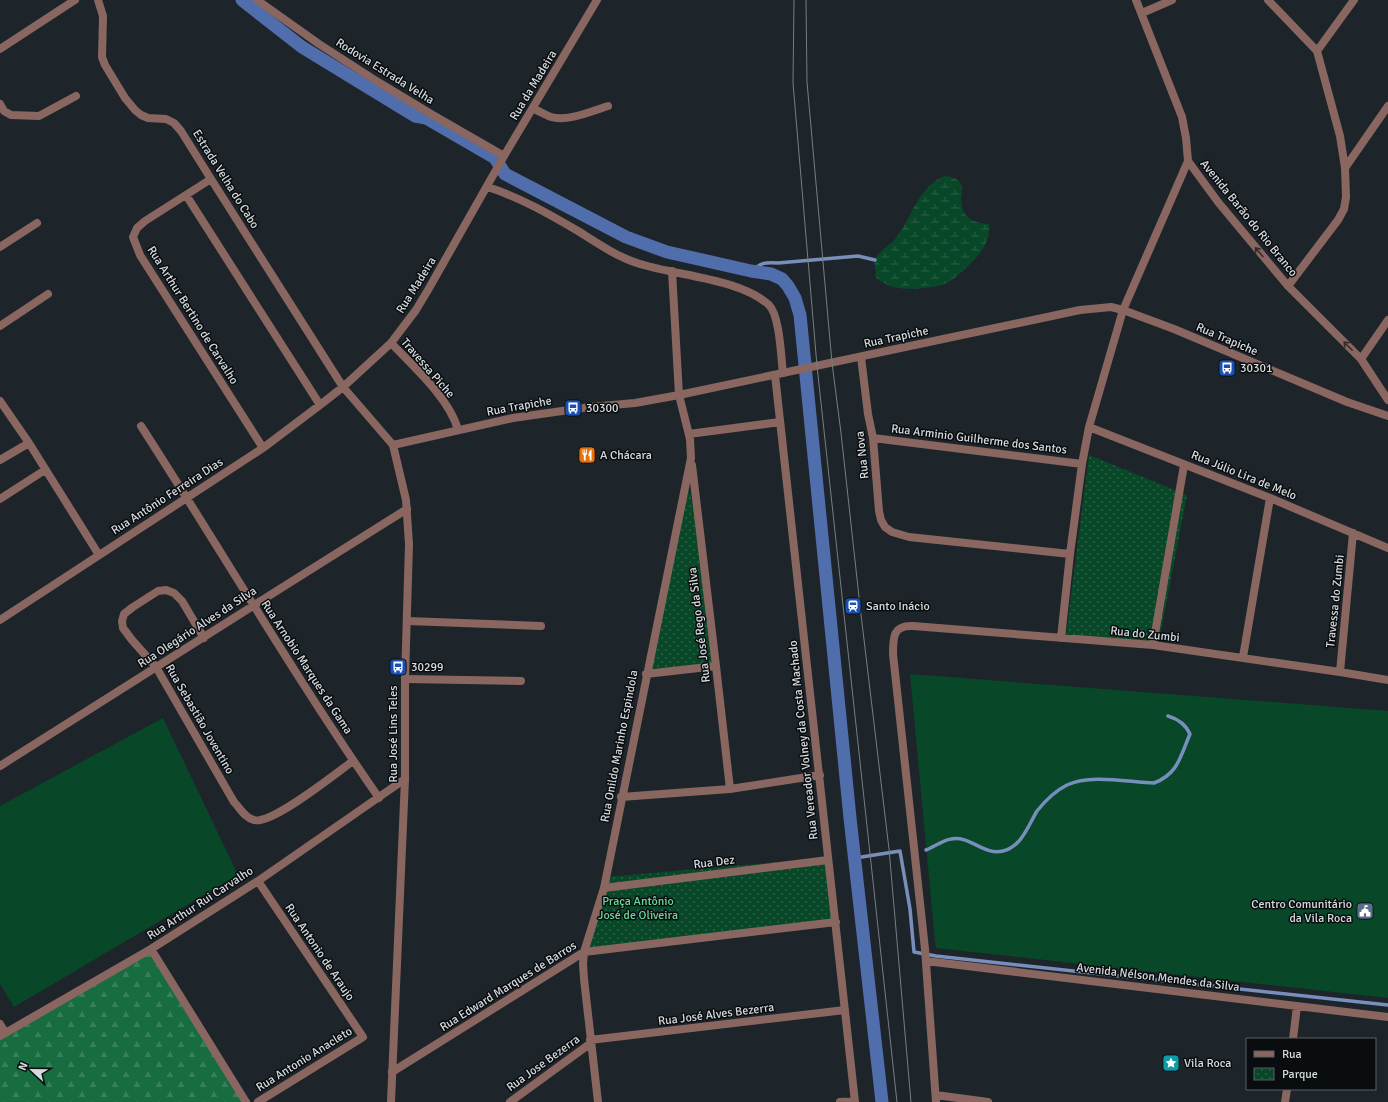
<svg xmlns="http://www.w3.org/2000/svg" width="1388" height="1102" viewBox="0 0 1388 1102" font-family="Signika,sans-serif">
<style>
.grass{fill:#084728}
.forest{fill:url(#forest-firs)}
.wetland{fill:url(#wetland-marsh)}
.park{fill:url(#park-dots)}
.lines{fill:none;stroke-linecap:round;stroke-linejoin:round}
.stream{stroke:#788ebb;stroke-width:3.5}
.canal{stroke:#506dac;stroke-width:13}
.minor{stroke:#8a6660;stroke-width:8}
.tertiary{stroke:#8a6660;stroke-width:8}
.tram{stroke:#787e82;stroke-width:1}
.oneway{stroke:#372c2c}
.labels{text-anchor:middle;stroke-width:3;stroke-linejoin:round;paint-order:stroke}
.street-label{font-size:12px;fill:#d6dbde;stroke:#0a0d10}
.poi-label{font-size:12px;fill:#d6dbde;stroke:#0a0d10;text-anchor:start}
.park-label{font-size:12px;fill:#6ed999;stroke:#0a0d10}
</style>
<defs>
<pattern id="forest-firs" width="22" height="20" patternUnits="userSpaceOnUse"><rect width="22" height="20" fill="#176c40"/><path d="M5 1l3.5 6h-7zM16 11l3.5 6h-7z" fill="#38805b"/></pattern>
<pattern id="wetland-marsh" width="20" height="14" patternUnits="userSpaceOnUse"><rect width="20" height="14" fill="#084728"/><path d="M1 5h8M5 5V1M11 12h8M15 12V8" fill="none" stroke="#2b6147"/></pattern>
<pattern id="park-dots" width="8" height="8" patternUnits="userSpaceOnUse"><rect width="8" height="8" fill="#084728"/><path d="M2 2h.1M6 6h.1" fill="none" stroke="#2b6147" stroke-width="1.8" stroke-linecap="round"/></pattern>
</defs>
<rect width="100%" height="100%" fill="#1e252a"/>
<!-- grass -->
<path class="grass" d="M910,674L1388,711V998L936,948L935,942Z
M163,718L238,875L14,1007L0,984V806Z"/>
<!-- forest -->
<path class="forest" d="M151,950L246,1102H0V1036Z"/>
<!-- wetland -->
<path class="wetland" d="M945,176C953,177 963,180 962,190C962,193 961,197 961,200C962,218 973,223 989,224C991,246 975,260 959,274C955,277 951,281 947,283C936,288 910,290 898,288C890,287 883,283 876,278C876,273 874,265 875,260C877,253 891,244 896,238C912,218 918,186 945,176Z"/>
<!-- park -->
<path class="park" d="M1089,455L1187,495L1158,646L1066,635Z
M688,490L691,495L715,665L648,671Z
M824,858L834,920L586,948L606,877Z"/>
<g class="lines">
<!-- stream -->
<path class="stream" d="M751,271C761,263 764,262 778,263L858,256L875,260
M926,850C934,847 943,840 951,839C970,835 984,856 1003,851C1022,846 1028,826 1037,811C1045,801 1055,791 1067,785C1091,774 1127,782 1154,783C1178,774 1180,757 1190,734C1186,725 1178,719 1168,716
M855,858L900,851L910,909L914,952L936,956L1388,1005"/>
<!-- canal -->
<path class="canal" d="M242,0L302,47L415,116L426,118L495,158L505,174L626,237L667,252L751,271L771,274L782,279L788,286L795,298L800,315L850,818L882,1102"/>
<!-- minor -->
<path class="minor" d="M98,0L103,16L102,57L105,65L125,98L135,110L141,115L148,118L166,119L174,123L181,131L211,179L343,387L393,445
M257,0L319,44L378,82L431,114L504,156
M1136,0L1182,117L1186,138L1188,161L1218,202L1288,286L1361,359L1388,400
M1268,0L1317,51L1340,136L1345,168
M1142,13L1172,0
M0,49L75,0
M1317,51L1354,0
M0,104L4,111L11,115L39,116L76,96
M534,109C539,111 545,115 551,117C567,122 592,111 608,106
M211,179L145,221L137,228L133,237L140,255L263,448
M488,187C521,198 549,214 578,231C597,243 616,256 637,263C675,276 740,278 769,305C780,316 781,358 783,373
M186,195L320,405
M0,247L37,223
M1288,286L1338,220L1344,209L1346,197L1345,168L1388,106
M0,326L48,294
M391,343C413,366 450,399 458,430
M861,357L868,414L873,438L879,511L881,520L885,527L892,532L909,537L1070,554
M1361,359L1388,320
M775,375L855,1102
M0,401L29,443L99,555
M141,426C221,550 295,677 379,798
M1089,427L1270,498L1388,548
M689,434L780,422
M873,438L1082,464
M0,460L29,443
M692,465L716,666L730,789
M0,499L45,470
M0,620L263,448L320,405L343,387L391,343L416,310L428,290L504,156L597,0
M407,621L541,626
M204,638L182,601L174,593L166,590L158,591L133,607L124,614L122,621L123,628L132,640L156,667L234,802C240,808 245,818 254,820C272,825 336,773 353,761
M1061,638L1070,554L1082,464L1089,427L1123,310L1188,161
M1153,645L1184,465
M1243,657L1270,498
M1340,672L1353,533
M646,674L716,666
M405,679L521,681
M0,766C136,680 271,594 407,509
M621,797L730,789L820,775
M604,888L828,860
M151,949L246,1102
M926,961L1388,1017
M0,1024L5,1032
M0,1036L151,949L258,881L405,779
M1293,1039L1297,1006
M590,1040L845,1010
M392,1072L584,952L836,922
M936,1095L988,1102
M258,1102L363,1037L258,881
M510,1102L591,1043
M598,1102L584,979L583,964L584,952L604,888L691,458L690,439L679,395L672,271
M840,1102L855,1101
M936,1102L925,949L893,654C893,637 893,625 913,626L1153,645L1340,672L1388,680
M1285,1102L1287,1089"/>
<!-- tertiary -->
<path class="tertiary" d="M391,1102L405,779V679L409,544L406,500L393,445L513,418L590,407L635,403L679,395L1080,310L1111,307L1123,310L1174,329L1347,402L1388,416"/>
<!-- tram -->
<path class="tram" d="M794,0L793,83L817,366L897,1102
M806,0L807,82L832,363L841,433L860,606L889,849L911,1102"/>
</g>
<!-- one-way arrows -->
<defs><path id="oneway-shaft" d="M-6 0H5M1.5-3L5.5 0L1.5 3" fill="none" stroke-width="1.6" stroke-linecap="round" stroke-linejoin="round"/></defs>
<g class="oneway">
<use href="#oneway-shaft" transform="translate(1259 252) rotate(-130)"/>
<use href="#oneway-shaft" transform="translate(1348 346) rotate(-135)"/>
</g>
<!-- icons -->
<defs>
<g id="bus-square" transform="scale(0.9)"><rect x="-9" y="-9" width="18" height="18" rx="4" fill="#1a4fb4" stroke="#0a0d10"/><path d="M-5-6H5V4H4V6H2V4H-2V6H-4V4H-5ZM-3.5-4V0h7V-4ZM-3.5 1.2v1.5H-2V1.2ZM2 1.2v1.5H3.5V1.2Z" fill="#fff"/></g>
<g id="restaurant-square" transform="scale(0.9)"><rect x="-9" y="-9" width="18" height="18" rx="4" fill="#e8710a" stroke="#0a0d10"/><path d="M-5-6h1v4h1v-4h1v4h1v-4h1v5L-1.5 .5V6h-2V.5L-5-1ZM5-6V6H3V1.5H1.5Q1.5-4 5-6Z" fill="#fff"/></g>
<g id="station-square" transform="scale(0.9)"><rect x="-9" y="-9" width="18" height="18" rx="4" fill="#1a4fb4" stroke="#0a0d10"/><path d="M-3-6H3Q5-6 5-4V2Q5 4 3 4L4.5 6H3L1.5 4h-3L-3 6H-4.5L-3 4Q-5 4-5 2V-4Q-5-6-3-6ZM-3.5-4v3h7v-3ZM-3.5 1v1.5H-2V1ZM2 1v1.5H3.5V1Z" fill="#fff"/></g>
<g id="civic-square" transform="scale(0.9)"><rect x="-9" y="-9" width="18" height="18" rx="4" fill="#5c6f8a" stroke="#0a0d10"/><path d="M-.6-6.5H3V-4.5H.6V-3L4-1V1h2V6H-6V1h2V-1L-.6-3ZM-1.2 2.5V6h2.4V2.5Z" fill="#fff"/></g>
<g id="sight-square" transform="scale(0.9)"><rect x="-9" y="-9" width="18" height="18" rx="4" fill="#0f9aa8" stroke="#0a0d10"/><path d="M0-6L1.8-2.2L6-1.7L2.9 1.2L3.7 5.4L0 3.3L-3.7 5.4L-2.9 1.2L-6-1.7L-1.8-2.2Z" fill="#fff"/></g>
</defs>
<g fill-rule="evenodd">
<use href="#bus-square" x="1227" y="368"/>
<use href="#bus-square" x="573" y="408"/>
<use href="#restaurant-square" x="587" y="455"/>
<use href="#station-square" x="853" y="606"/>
<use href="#bus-square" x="398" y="667"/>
<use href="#civic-square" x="1365" y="911"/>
<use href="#sight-square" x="1171" y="1063"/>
</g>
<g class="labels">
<!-- street labels -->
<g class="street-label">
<text transform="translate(385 71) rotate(32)" y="4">Rodovia Estrada Velha</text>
<text transform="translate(533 85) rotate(-59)" y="4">Rua da Madeira</text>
<text transform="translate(226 179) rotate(58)" y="4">Estrada Velha do Cabo</text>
<text transform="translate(1249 218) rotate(51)" y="4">Avenida Barão do Rio Branco</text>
<text transform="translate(416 285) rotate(-58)" y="4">Rua Madeira</text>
<text transform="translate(193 315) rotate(58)" y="4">Rua Arthur Bertino de Carvalho</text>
<text transform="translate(896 337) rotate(-12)" y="4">Rua Trapiche</text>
<text transform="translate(1227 339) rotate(23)" y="4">Rua Trapiche</text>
<text transform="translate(428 368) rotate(49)" y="4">Travessa Piche</text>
<text transform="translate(519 406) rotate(-10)" y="4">Rua Trapiche</text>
<text transform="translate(979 439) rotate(7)" y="4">Rua Arminio Guilherme dos Santos</text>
<text transform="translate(862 455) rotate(-96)" y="4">Rua Nova</text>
<text transform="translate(1244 475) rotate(22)" y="4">Rua Júlio Lira de Melo</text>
<text transform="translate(167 496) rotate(-33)" y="4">Rua Antônio Ferreira Dias</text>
<text transform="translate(1335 601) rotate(-84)" y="4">Travessa do Zumbi</text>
<text transform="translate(699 625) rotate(-97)" y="4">Rua José Rego da Silva</text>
<text transform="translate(197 627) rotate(-33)" y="4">Rua Olegário Alves da Silva</text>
<text transform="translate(1145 634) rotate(6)" y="4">Rua do Zumbi</text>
<text transform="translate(307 667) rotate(57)" y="4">Rua Arnobio Marques da Gama</text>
<text transform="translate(200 719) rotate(60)" y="4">Rua Sebastião Joventino</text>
<text transform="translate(393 734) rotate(-90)" y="4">Rua José Lins Teles</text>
<text transform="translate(803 740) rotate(-96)" y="4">Rua Vereador Volney da Costa Machado</text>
<text transform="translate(619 746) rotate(-79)" y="4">Rua Onildo Marinho Espindola</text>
<text transform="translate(714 862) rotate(-7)" y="4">Rua Dez</text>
<text transform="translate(200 903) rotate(-33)" y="4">Rua Arthur Rui Carvalho</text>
<text transform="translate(320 952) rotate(56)" y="4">Rua Antonio de Araujo</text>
<text transform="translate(1158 977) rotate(7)" y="4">Avenida Nélson Mendes da Silva</text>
<text transform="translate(508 986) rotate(-32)" y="4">Rua Edward Marques de Barros</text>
<text transform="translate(716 1014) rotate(-7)" y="4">Rua José Alves Bezerra</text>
<text transform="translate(304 1059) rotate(-32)" y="4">Rua Antonio Anacleto</text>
<text transform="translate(543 1063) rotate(-36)" y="4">Rua Jose Bezerra</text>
</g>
<!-- poi labels -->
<g class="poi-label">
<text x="1240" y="372">30301</text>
<text x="586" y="412">30300</text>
<text x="600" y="459">A Chácara</text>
<text x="866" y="610">Santo Inácio</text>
<text x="411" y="671">30299</text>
<text x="1352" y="908" text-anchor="end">Centro Comunitário<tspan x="1352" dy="14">da Vila Roca</tspan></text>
<text x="1184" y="1067">Vila Roca</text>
</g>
<!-- park labels -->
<g class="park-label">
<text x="638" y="905">Praça Antônio<tspan x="638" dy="14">José de Oliveira</tspan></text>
</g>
</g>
<!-- legend -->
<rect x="1246" y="1038" width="130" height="52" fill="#0a0d10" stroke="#5c5f62"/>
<rect x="1254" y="1051" width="20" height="6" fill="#8a6660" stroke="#5c5f62"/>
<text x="1282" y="1058" font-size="12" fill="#d6dbde">Rua</text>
<rect x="1254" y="1068" width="20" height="12" fill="url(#park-dots)" stroke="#5c5f62"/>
<text x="1282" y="1078" font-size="12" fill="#d6dbde">Parque</text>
<!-- north arrow -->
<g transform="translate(32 1070) rotate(292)" stroke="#0a0d10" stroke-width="3" paint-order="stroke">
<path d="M0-3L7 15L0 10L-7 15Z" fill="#d6dbde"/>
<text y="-6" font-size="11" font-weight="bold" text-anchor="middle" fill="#d6dbde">N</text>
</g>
</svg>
